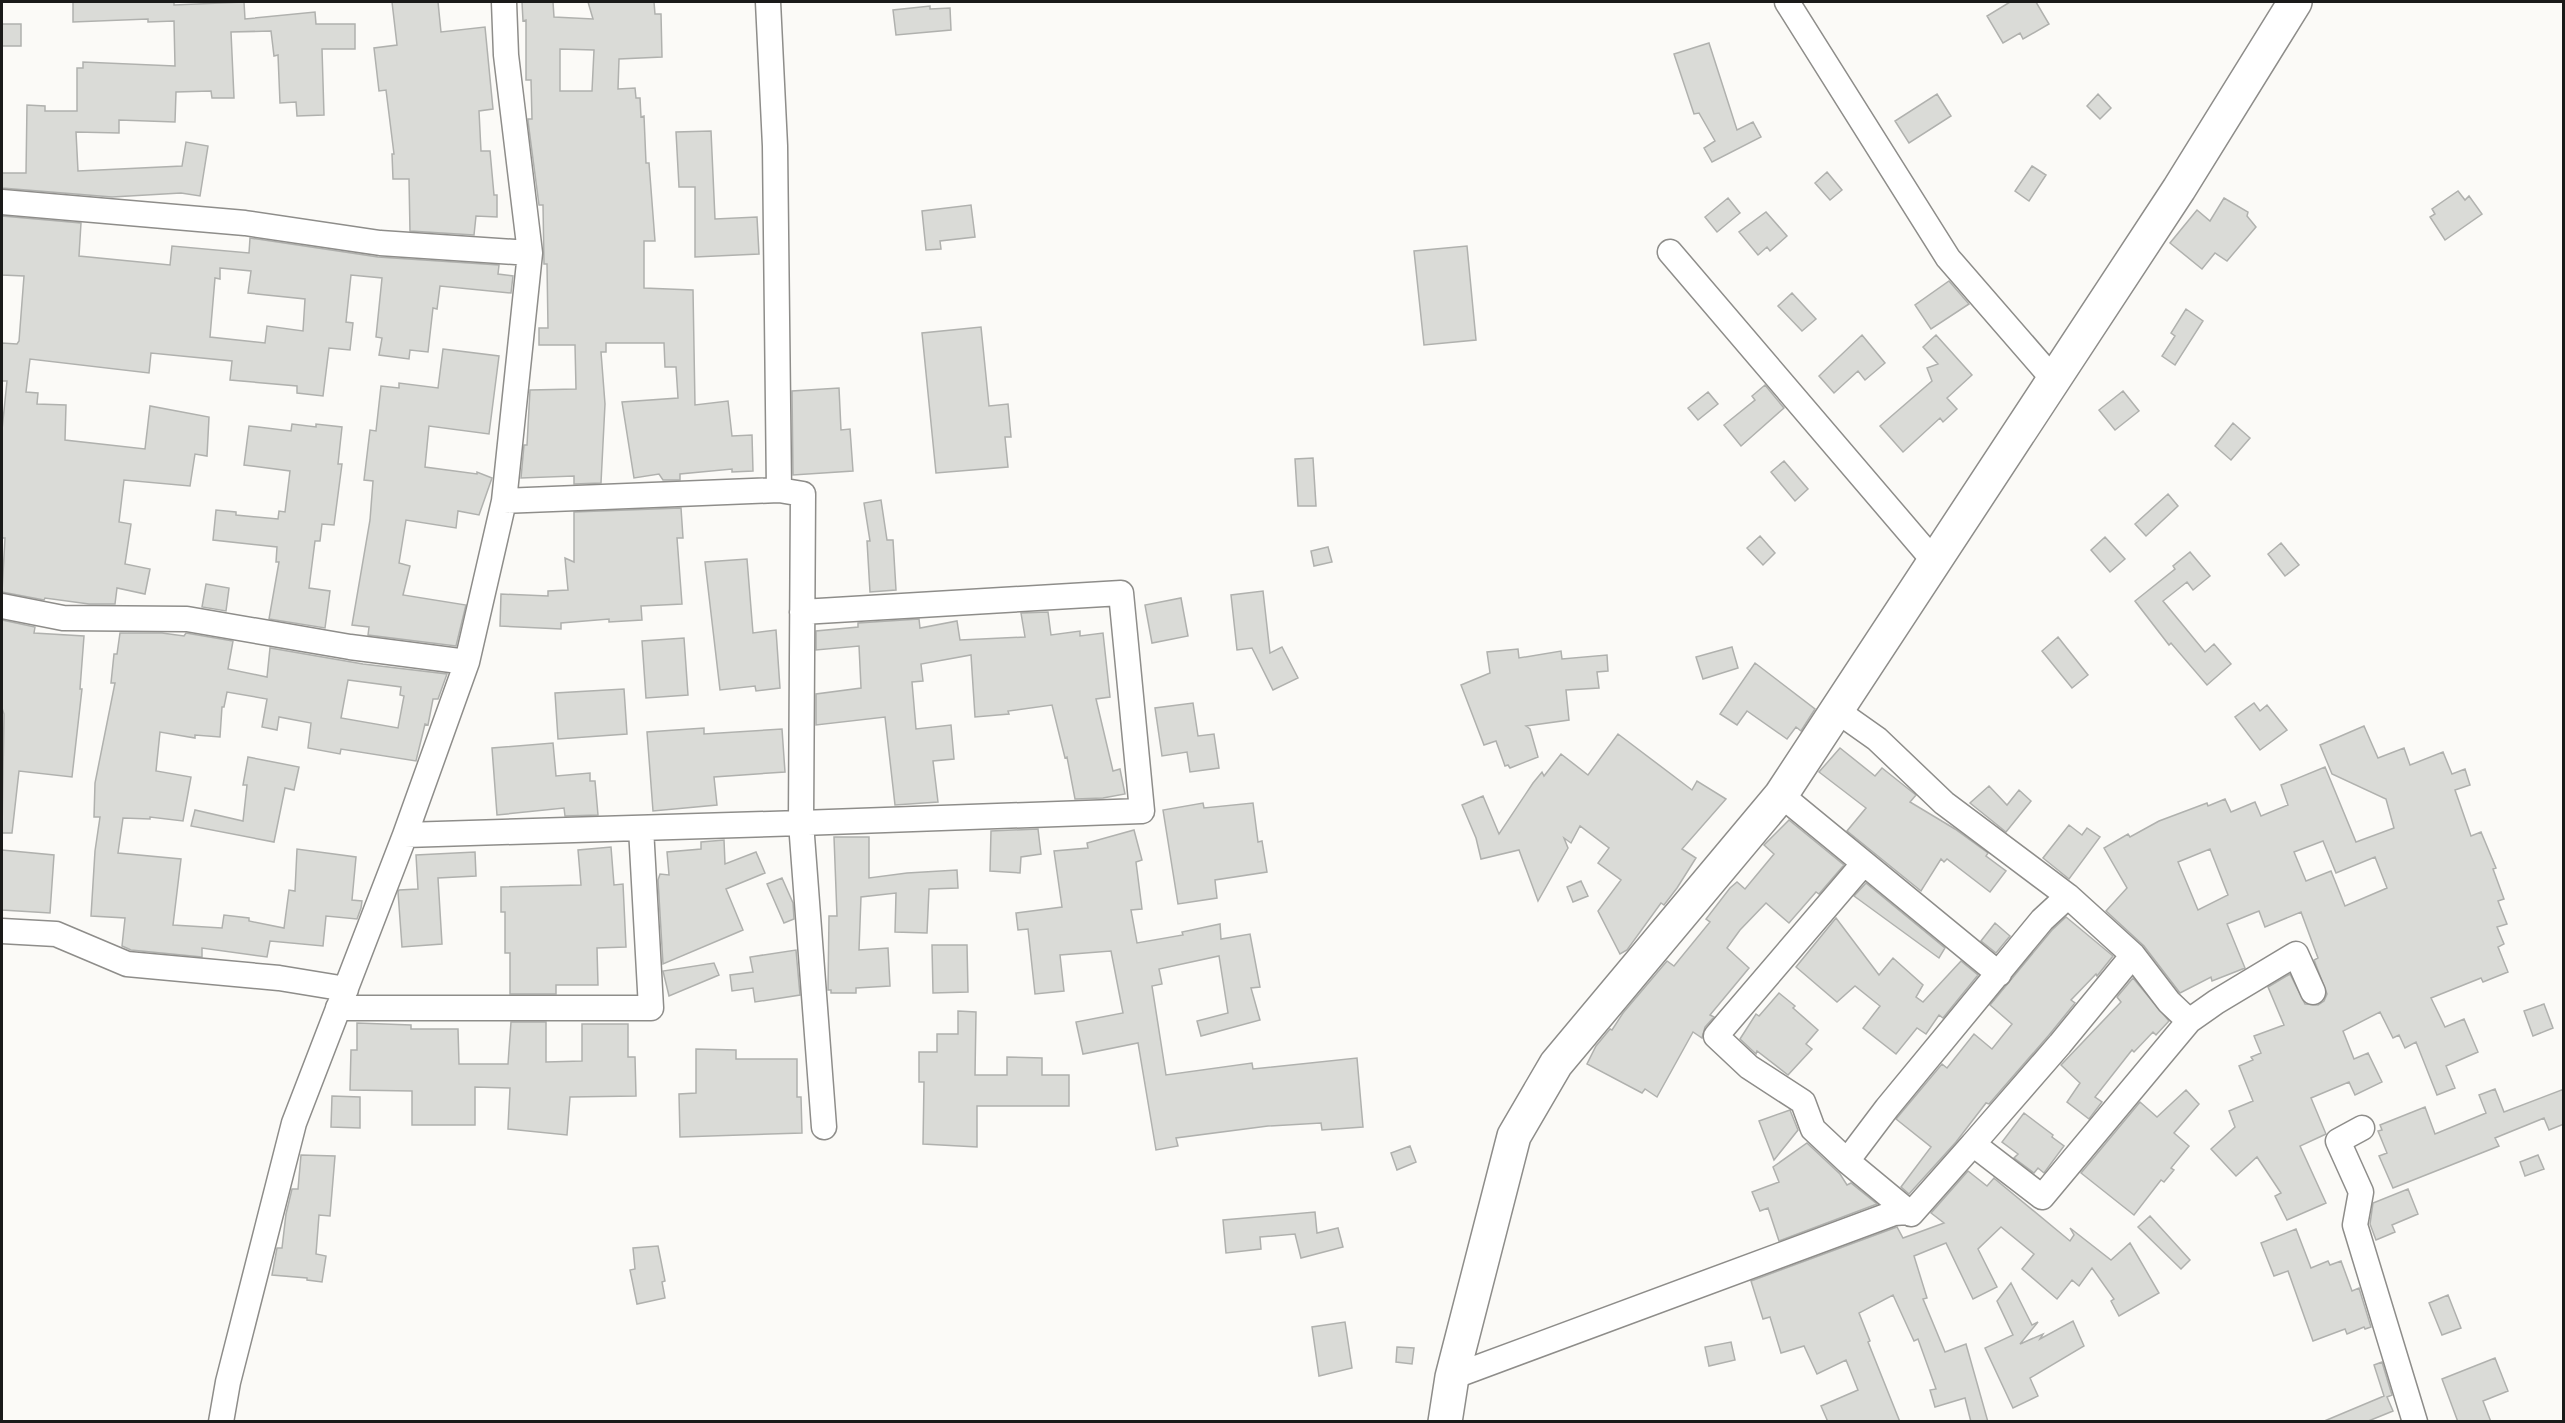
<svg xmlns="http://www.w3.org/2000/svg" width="2565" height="1423" viewBox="0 0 2565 1423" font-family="Figtree,sans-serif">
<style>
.building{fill:#dadbd7;stroke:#b0b1ae;stroke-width:1.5;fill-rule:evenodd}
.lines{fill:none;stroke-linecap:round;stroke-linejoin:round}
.street-casing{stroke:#8e8d8a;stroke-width:27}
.secondary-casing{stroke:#8e8d8a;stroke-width:36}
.street{stroke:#fff;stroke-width:24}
.secondary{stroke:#fff;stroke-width:33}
</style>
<rect width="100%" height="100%" fill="#fbfaf7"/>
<!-- building -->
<path class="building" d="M73,2H174V5L244,2L245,19L315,12L316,24H355V49H322L324,115L297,116L296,102L280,103L278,55L274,56L271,31L231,32L234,98H212L211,91L176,92L175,122L119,120V133L76,132L78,171L182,166L186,142L208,146L200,196L181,193L112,197L2,188V173H26L27,105L45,106V111H77V68H83V62L175,66L174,21L148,22V19L73,22Z
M392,2H438L441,32L485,27L493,109L479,111L481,151H490L494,195H497V217L476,216L474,235L410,231L409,179H393L392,154H394L386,90L379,91L374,48L397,45Z
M522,2H553L554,17L593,19L588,2H654L655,14H661L662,57L619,59L618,89L635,88L636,98H640L641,117L644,116L646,163H649L655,241H644V288L693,290L695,405L728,401L732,436L752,435L753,471L732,472V469L680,474V480H663L659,474L634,478L622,402L678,398L676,367H665L664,343H606V352H601L605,404L601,483L574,484V476L521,478L524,445H527L530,390L576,389L575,345H539V328H548L547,264H544L543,205H539L528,121V119H532L531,80H526V20L523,21ZM560,49L594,50L592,91H560Z
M2010,2H2036L2049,24L2023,39L2020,33L2003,43L1987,16Z
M930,6V9L950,8L951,30L896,35L893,10Z
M2,24H21V46H2Z
M1709,43L1737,130L1753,122L1761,137L1712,162L1704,148L1715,141L1699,113L1694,114L1674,54Z
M1937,94L1951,116L1909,143L1895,121Z
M2098,94L2111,108L2100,119L2087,106Z
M711,131L715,219L757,217L759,254L695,257V187H679L676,132Z
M2032,166L2046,175L2029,201L2015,191Z
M1827,172L1842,190L1830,200L1815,183Z
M2458,191L2465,200L2469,196L2482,214L2445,240L2430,217L2435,214L2432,209Z
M1728,198L1740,213L1717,232L1705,217Z
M2224,198L2248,212L2247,216L2256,227L2227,261L2215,253L2202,269L2170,243L2197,210L2210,221Z
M971,205L975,237L940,241L941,249L926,250L922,211Z
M1766,212L1787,236L1770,251L1767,247L1758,255L1739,232Z
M2,216L81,223L79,256L170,265L172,246L249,253L250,238L378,257L499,265L498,274L513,276L511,293L440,286L437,309L433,308L428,352L410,350L409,359L379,355L382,338L376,337L382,278L351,275L346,322L353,323L350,350L329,348L323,396L297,393V386L230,380L232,361L151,353L149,373L30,359L26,392L38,393L37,404L66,405L65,440L145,449L150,406L209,417L207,456L195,454L190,486L124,480L119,522L131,524L125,564L150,569L145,594L117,588L115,604H89L45,598L44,600L2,592L5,538H2V430L7,381H2V343L17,344L19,341L24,276L2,275ZM220,268L251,271L248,293L305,299L303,331L267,326L265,343L210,337L215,278L220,279Z
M1467,246L1476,340L1424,345L1414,251Z
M1949,281L1969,304L1931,329L1915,305Z
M1792,293L1816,319L1802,331L1778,306Z
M2186,309L2203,321L2175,365L2162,356L2175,336L2171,333Z
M981,327L989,406L1008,404L1011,437H1005L1008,467L936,473L922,333Z
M1862,335L1885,363L1865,380L1858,371L1834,393L1819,376Z
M1936,335L1972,375L1947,398L1957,409L1943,422L1940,418L1903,452L1880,426L1932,381L1927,368L1938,364L1923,347Z
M443,349L499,356L489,434L429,426L425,467L477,474V472L492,478L479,515L458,511L456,528L406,520L399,563L410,566L403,595L466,605L456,646L368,635L369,627L352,625L370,520L373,481L364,480L370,430L376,431L381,386L399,388V383L438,388Z
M1765,385L1784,408L1741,446L1724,425L1755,400L1752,396Z
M839,388L841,430L850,429L853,471L793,475L792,391Z
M2123,391L2139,411L2115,430L2099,410Z
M1708,392L1718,404L1698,420L1688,408Z
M2233,423L2250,438L2231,460L2215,446Z
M292,424L316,427V424L342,427L338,464H342L334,525L322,524L320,541H315L309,588L330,591L325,628L269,619L279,562H276L277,547L213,540L216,510L236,512V515L278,519L279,511L285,512L290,471L244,465L249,426L291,431Z
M1313,458L1316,506H1298L1295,459Z
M1784,461L1808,489L1795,501L1771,472Z
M2168,494L2178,506L2146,536L2135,524Z
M881,500L887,540H893L896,590L870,592L867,541H870L864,503Z
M681,508L683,538H677L682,604L641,606L642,620L609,622V619L561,623V629L500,626L501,594L548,596V591L568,590L565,558L574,562V512Z
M1760,536L1775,553L1763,565L1747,548Z
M2105,537L2125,559L2110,572L2091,550Z
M2281,543L2299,565L2285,576L2268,554Z
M1328,547L1332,562L1314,566L1311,551Z
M2190,552L2210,576L2193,590L2187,582L2163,601L2205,652L2214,644L2231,664L2207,685L2171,643L2169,645L2135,601L2175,569L2173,566Z
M747,559L753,633L776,630L780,688L756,691L755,686L720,690L705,562Z
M206,584L229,588L226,611L202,607Z
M1263,591L1270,653L1282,647L1298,678L1273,690L1252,648L1237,650L1231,595Z
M1181,598L1188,636L1152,643L1145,605Z
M1048,612L1051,635L1080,631V636L1103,633L1110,697L1096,699L1113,771L1120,769L1125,794L1103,798L1075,799L1067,757L1065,758L1052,705L1008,711L1009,714L975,717L971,655L921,664L923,681L912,682L916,729L951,725L954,759L933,761L938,802L895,805L885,717L816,725V694L861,688L859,646L816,650V631L858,627V623L919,619L920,628L957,621L960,640L1025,637L1021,613Z
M2,620L35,627L34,633L84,636L80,689H82L72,777L19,771L12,833H2L4,714L2,708Z
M120,633H162L184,636L186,633L233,641L228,669L267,677L270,648L363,664L447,674L438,699H433L428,725L425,724L416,761L341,749L340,754L308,748L311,723L279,717L277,730L262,727L267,699L227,692L224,707H222L220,737L195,735V738L160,732L156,771L191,777L183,821L150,817V819L123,818L118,853L181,859L173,925L222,928L224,915L249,918V921L284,928L289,890L295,891L297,849L356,857L352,900L362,901L361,908L357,919L326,916L323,946L270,941L267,957L202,948V957L131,950L122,946L125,918L91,916L95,851L100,817H94L95,783L115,683H111L114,654H117ZM348,680L401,687L400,695L404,696L398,728L341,718Z
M2058,637L2088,675L2072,688L2042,651Z
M684,638L688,695L646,698L642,641Z
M1732,647L1738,668L1703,679L1696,657Z
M1518,649L1519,658L1561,651L1562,659L1607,655L1608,671L1597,672L1599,688L1566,690L1569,720L1526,726L1530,729L1538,757L1510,768L1508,765L1505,766L1496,741L1484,745L1461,685L1490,673L1487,652Z
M1755,663L1815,709L1801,731L1796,727L1787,739L1747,711L1737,725L1720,714Z
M624,689L627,734L558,739L555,693Z
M1193,703L1198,736L1214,734L1219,768L1190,772L1187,752L1162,756L1155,708Z
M2254,703L2260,711L2267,705L2287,730L2260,750L2235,717Z
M2364,726L2378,758L2404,748L2410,765L2443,752L2452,774L2465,769L2470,785L2455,790L2471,836L2481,832L2496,868L2493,869L2504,899L2498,901L2507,924L2497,927L2504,944L2498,947L2508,972L2483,982L2481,978L2431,998L2445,1027L2464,1019L2478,1052L2446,1066L2455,1088L2437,1095L2416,1042L2405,1048L2399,1035L2393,1038L2380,1012L2343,1031L2354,1059L2368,1053L2382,1082L2355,1095L2349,1082L2311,1098L2326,1134L2300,1146L2326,1203L2287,1220L2275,1196L2281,1193L2257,1157L2236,1176L2211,1149L2235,1127L2229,1111L2253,1101L2239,1066L2253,1060L2251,1057L2261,1053L2254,1036L2284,1025L2268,987L2290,974L2305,1004L2318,1005L2324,1001L2327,994L2314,960L2318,958L2301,912L2265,927L2259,911L2227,924L2245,968L2212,981L2211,977L2180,993L2144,946L2106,911L2127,888L2104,848L2128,834L2130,837L2159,821L2207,803L2208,806L2225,799L2231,812L2255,802L2261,816L2288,805L2281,785L2325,767L2356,842L2394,828L2386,799L2332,774L2320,745ZM2323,841L2336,873L2375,857L2387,888L2345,906L2331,871L2306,881L2294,852ZM2210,849L2228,895L2198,910L2178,862Z
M704,728V734L782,729L785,772L714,777L717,805L653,811L647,732Z
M1618,734L1692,790L1697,781L1726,799L1682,849L1696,858L1677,888L1664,905L1661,903L1627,950L1620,954L1598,911L1621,880L1598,863L1609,848L1580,826L1571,843L1564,838L1568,848L1538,901L1519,850L1481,859L1476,838L1462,805L1483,796L1499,834L1533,783L1542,772L1544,776L1561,754L1588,775Z
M553,743L556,776L590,773V781H595L598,815L565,816L564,808L497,815L492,748Z
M1840,748L1875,776L1882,768L1916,795L1910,802L1955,829L1988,853L1986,856L2006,871L1990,892L1947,859L1944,862L1941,859L1921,891L1847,831L1866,808L1819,772Z
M248,757L299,767L294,790L285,788L274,842L191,826L195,810L243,821L247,785H243Z
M1989,786L2007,805L2019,790L2031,801L2006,832L1970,803Z
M1203,803L1204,808L1253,803L1258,842L1262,841L1267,872L1215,880L1217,898L1178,904L1163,810Z
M1789,820L1844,865L1819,894L1816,892L1789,923L1766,903L1740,930L1727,948L1749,968L1710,1015L1714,1017L1705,1027L1702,1038L1693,1032L1657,1097L1645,1089L1642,1093L1587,1064L1596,1046L1610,1029L1612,1030L1623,1013L1667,961L1674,966L1710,922L1706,919L1730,888L1737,882L1745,889L1774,854L1764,845Z
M2069,825L2082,835L2087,828L2100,837L2069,879L2043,858Z
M1038,829L1041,854L1021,857L1020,873L990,871L991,831Z
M1134,830L1142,860L1136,862L1142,909L1131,910L1137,943L1183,935L1182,932L1220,924L1221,939L1250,934L1260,987L1251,988L1260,1020L1201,1036L1197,1021L1228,1013L1219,956L1159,969L1162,984L1152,986L1166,1075L1252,1063L1253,1069L1357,1058L1363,1127L1322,1130L1321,1123L1268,1126L1176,1138L1178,1146L1156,1150L1138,1043L1083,1054L1076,1022L1123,1013L1111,951L1060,955L1064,991L1035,994L1028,929L1018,930L1016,913L1062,907L1054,851L1088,848L1087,843Z
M834,837H869V878L907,873L957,870L958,888L929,889L927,933L895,932L896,893L861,897L859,950L888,948L890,986L856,988V993H831V990H828L829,916H837Z
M724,840L725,864L756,852L765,873L726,889L743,930L663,964L658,880L660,874L669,875L667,852L701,849V842Z
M611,847L614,885L623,884L626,947L597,948L598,985H556V994H510V953H505V912H501V887L581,885L578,850Z
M2,850L54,855L50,913L2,910Z
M475,852L476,876L438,878L442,944L402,947L398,892L399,890L418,889L416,855Z
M782,878L793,903L794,919L784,923L767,884Z
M1581,881L1588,896L1573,902L1567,887Z
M1866,883L1945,948L1939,958L1854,896Z
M2066,917L2113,956L2097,976L2096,974L2071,1000L2075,1003L2049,1035L1989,1104L1986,1103L1956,1142L1909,1194L1901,1187L1931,1147L1896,1119L1942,1064L1947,1068L1974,1034L1992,1049L2012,1024L1990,1005L2052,930Z
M1836,918L1879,975L1893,958L1923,985L1916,997L1923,1002L1961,961L1978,975L1943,1018L1939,1015L1926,1034L1917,1028L1896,1054L1863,1028L1880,1006L1855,986L1837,1002L1796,967Z
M1995,923L2010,936L1996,953L1981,941Z
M932,945H967L968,992L933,993Z
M796,950L800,995L755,1002L753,988L732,991L730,975L753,972L750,957Z
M714,963L719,975L669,996L663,971Z
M2133,978L2169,1021L2156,1035L2153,1032L2134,1052L2132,1050L2095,1097L2102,1102L2089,1119L2067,1102L2080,1083L2061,1065L2121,1002L2117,997Z
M1779,993L1795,1006L1793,1008L1818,1030L1806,1044L1812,1049L1788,1075L1757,1051L1756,1054L1740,1039L1756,1014L1759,1016Z
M2544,1004L2553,1028L2533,1036L2524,1011Z
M958,1011L976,1012L975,1075H1007V1057L1042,1058V1075H1069V1106H977V1147L923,1144L924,1082H919V1052H937V1034H958Z
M511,1022H546V1062L582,1061V1024H628V1057H635L636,1096L570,1097L567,1135L508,1129L510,1088L475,1087V1125H412V1091L350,1090L351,1050H357V1023L411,1025V1029H458L459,1064H508Z
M696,1049L736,1050V1059H797V1097H801L802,1133L680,1137L679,1094L696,1093Z
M2495,1089L2504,1112L2564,1089V1124L2549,1130L2544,1118L2495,1138L2499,1146L2393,1188L2379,1156L2387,1153L2378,1131L2382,1130L2380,1125L2425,1107L2435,1134L2486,1113L2479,1095Z
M2186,1090L2199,1104L2174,1133L2189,1146L2171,1168L2174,1170L2164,1182L2161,1180L2134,1215L2081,1173L2140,1102L2157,1117Z
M332,1096L360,1097V1128L331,1127Z
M1790,1110L1798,1130L1774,1160L1759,1121Z
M2024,1113L2053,1135L2052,1137L2064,1146L2044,1173L2038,1168L2034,1173L2014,1158L2018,1154L2002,1142Z
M1807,1143L1840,1174L1847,1185L1851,1183L1877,1204L1779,1241L1768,1208L1760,1211L1752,1192L1779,1182L1773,1167Z
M1410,1146L1416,1162L1397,1170L1391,1153Z
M301,1155L335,1156L330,1216L319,1215L316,1254L326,1256L322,1282L307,1280V1278L272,1275L277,1248H282L286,1214L292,1189H298Z
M2538,1155L2544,1169L2525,1176L2520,1162Z
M1968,1171L1987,1186L1994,1178L1995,1179L2070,1241L2074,1235L2070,1228L2111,1260L2130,1243L2159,1293L2119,1316L2111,1301L2114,1299L2092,1268L2079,1286L2072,1280L2057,1299L2022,1269L2034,1254L2001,1227L1978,1249L1997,1287L1973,1299L1946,1243L1914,1256L1927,1298L1923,1299L1945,1352L1966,1344L1988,1422H1971L1965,1398L1935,1407L1930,1390L1936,1389L1918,1339L1914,1341L1893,1295L1859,1313L1870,1341L1868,1342L1900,1422H1828L1821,1406L1858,1390L1846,1360L1817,1374L1804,1346L1781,1353L1770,1317L1763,1319L1751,1281L1897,1227L1903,1238L1944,1223L1931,1213Z
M2408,1189L2418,1214L2392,1225L2395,1232L2376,1240L2370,1224L2373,1203Z
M1315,1212L1317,1233L1338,1228L1343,1247L1301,1258L1295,1234L1260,1237L1261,1249L1226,1253L1223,1220Z
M2150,1216L2190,1260L2181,1269L2138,1227Z
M2296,1229L2311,1268L2328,1261L2330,1265L2341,1261L2352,1291L2359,1288L2371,1327L2365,1329L2364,1327L2347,1334L2345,1329L2313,1341L2288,1271L2274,1276L2261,1243Z
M658,1246L665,1281L662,1282L665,1298L637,1304L630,1270L635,1269L633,1248Z
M2011,1283L2032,1325L2038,1322L2020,1344L2043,1334L2040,1339L2073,1321L2084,1346L2030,1378L2038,1396L2013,1408L1985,1348L2013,1335L1997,1301Z
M2448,1295L2461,1328L2442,1335L2429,1303Z
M1345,1322L1352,1368L1319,1376L1312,1327Z
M1731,1342L1735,1360L1709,1366L1705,1347Z
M1397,1347L1414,1348L1412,1364L1396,1362Z
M2495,1358L2508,1391L2483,1401L2491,1422H2458L2442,1379Z
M2382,1362L2392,1395L2387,1397L2393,1411L2366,1422H2322L2384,1396L2374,1365Z"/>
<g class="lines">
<!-- street casing -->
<g class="street-casing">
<path id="street" d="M504,2L506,55L530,253L504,501
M1787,2L1948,258L2054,380
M2,202L245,223L380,243L530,253
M1670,252L1934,561
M2,606L63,618L187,619L350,647L467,662
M802,612L1121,593L1142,811L801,823L824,1127
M1836,710L1877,739L1944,803L2068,896L2133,955L2169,1002L2189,1021
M1781,795L1999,974
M405,835L467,662L504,501L779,490
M1864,863L1716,1036L1749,1067L1803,1102L1813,1129L1847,1161L1911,1214L1973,1144L2042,1197L2189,1021L2216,1002L2296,954L2313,992
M2,931L56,934L127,964L279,978L346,989
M338,1008H651L641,828
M2362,1128L2338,1141L2361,1192L2355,1225L2415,1422
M1973,1144L2060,1044L2133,955
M1847,1161L1887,1108L2042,920L2068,896
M1452,1377L1894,1213L1908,1212
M221,1422L228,1382L294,1123L405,835L801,823L803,494L779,490L775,146L768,2"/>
</g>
<!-- secondary casing -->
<g class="secondary-casing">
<path id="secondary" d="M1445,1422L1452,1377L1514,1136L1556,1064L1781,795L2179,189L2295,2"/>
</g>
<!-- street -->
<use href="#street" class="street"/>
<!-- secondary -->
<use href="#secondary" class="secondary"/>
</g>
<!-- border -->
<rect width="2565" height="1423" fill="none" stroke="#1a1a19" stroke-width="6"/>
</svg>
